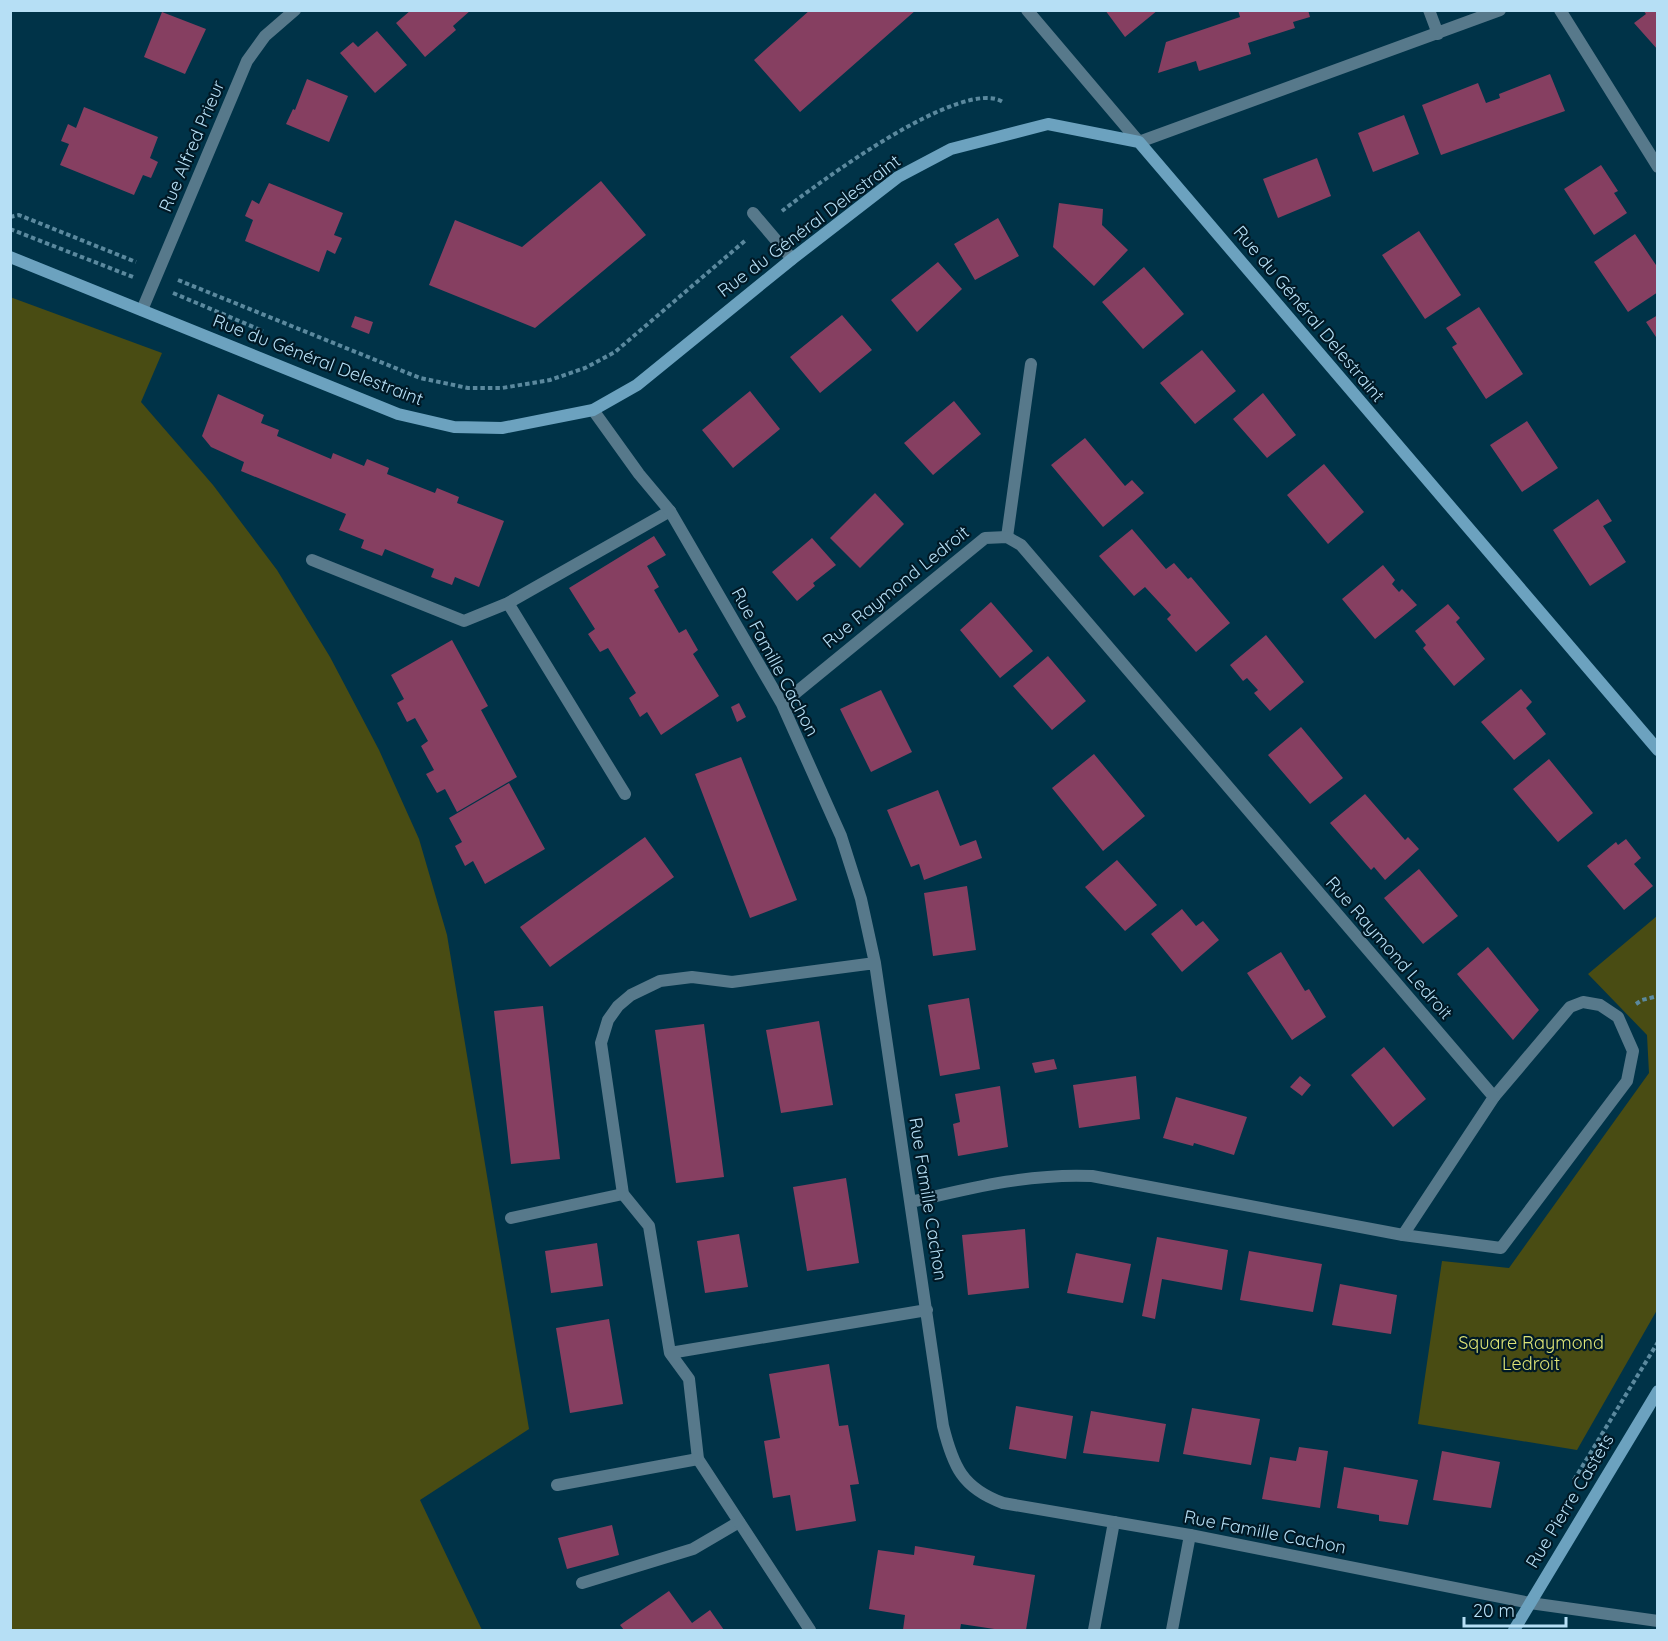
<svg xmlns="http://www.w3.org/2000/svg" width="1668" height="1641" viewBox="0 0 1668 1641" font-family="Quicksand,sans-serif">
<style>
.green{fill:#494c13}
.building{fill:#863f61}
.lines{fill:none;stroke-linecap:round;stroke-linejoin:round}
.path{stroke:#5b899e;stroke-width:4;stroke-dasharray:4.5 3;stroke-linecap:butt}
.lane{stroke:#57798b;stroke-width:12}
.street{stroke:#57798b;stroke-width:12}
.secondary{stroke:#6ca2bf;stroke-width:12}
.labels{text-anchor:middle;stroke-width:4.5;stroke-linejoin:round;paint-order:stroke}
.street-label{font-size:18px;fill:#b6dff5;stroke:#001926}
.park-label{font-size:18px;fill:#dde477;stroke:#001926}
</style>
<rect width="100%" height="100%" fill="#003348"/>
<!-- green -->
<path class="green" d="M10,297L162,353L141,402L213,485L277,570L330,657L379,750L419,839L447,935L529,1429L420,1500L482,1630H11Z
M1657,916V1310L1577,1450L1418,1424L1442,1261L1509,1268L1649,1073L1647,1035L1588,974Z"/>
<!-- building -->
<path class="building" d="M411,10H471L453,26L456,30L425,57L396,23Z
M810,10H916L800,112L754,60Z
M1105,10H1158L1125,37Z
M1238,10H1308L1310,17L1293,22L1295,28L1248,43L1251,54L1199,71L1196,61L1158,73L1166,42L1240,17Z
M1643,10H1658V50L1634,23L1646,14Z
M162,12L206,29L185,74L144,57Z
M377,31L407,65L375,93L340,53L353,42L358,47Z
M1550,74L1565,111L1441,155L1422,105L1478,83L1486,103L1500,98L1499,94Z
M307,79L348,96L329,142L286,124L293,109L295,110Z
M84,107L158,137L150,158L158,162L151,178L143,175L134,195L60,165L69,144L61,141L68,124L76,128Z
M1404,115L1419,154L1373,172L1358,133Z
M1317,158L1331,196L1278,218L1263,179Z
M1601,165L1618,191L1614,193L1627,213L1594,235L1564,189Z
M601,181L646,235L535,328L429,285L455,220L522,247Z
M269,183L343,213L334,235L342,238L335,254L327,250L319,272L245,241L253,220L245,216L252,200L259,204Z
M1059,203L1103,209L1102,225L1128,250L1094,286L1053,247Z
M998,218L1019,256L975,280L954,244Z
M1419,231L1461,295L1425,319L1382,255Z
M1635,234L1658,268V292L1628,312L1594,262Z
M938,262L962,289L917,332L891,300Z
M1144,267L1184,314L1143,349L1102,302Z
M1479,307L1523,374L1486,399L1452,347L1457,344L1446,328Z
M842,315L872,350L820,393L790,357Z
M1658,315V340L1646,322Z
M355,316L373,322L369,334L351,327Z
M1202,350L1236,391L1195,424L1160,383Z
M750,391L780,429L733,468L702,430Z
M1263,393L1296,435L1267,458L1233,419Z
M218,394L264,415L261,423L279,430L277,436L331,459L333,453L364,466L367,459L389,468L387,474L435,493L437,488L459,497L457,503L504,521L479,587L455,577L452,585L431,577L434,569L385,549L382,556L361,548L364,540L339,530L346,514L241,471L244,462L211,447L202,436Z
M954,401L981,434L933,475L904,443Z
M1527,421L1558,468L1522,492L1490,445Z
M1085,438L1125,486L1132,480L1144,493L1103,527L1051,465Z
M1324,464L1364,512L1328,544L1287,495Z
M875,493L904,524L860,568L830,538Z
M1598,499L1612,521L1603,526L1626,562L1590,586L1553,530Z
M1132,529L1166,569L1174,563L1188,579L1191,577L1230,623L1196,652L1167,619L1171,615L1145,587L1134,596L1099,556Z
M654,536L666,555L647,566L659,587L654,590L679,633L686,629L698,650L693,654L719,696L661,735L647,712L640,717L629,698L636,693L608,648L600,652L588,634L595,629L569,588Z
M812,538L836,565L813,583L815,586L797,601L772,572Z
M1383,565L1395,580L1392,584L1399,592L1402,589L1417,605L1375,639L1342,599Z
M991,602L1033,651L1000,678L960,630Z
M1448,604L1460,618L1456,622L1485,659L1454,686L1423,648L1426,645L1415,631Z
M1266,635L1304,682L1270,711L1254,693L1258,690L1247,678L1243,681L1230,665Z
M452,640L488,706L481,710L517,777L457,812L445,789L437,793L426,774L434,770L421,746L428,741L415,718L407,722L397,703L404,699L391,675Z
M1048,656L1086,701L1052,730L1013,686Z
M1521,689L1532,702L1526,708L1546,734L1514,760L1481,722Z
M881,690L912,752L871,772L840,709Z
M739,703L746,717L737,722L731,707Z
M1301,727L1343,778L1310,804L1268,755Z
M1094,754L1145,816L1103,851L1052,788Z
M741,757L797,900L750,918L695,774Z
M1549,759L1593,813L1558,842L1513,789Z
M509,783L545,849L485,884L473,861L465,866L455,846L462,842L449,818Z
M938,790L960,846L976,840L982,858L924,880L919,864L911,867L887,810Z
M1365,794L1405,840L1408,837L1419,849L1385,880L1374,867L1371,870L1330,823Z
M645,837L674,877L550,967L520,927Z
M1626,839L1641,858L1634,864L1653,886L1624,910L1587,866L1616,842L1618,845Z
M1117,860L1157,905L1125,931L1085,887Z
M1419,869L1458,916L1423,944L1384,898Z
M967,886L976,950L933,956L924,893Z
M1182,909L1196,926L1203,921L1219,940L1182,972L1151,934Z
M1488,947L1539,1010L1513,1040L1457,974Z
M1281,952L1305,991L1309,989L1326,1017L1292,1040L1247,973Z
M969,998L980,1069L940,1076L928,1005Z
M543,1006L560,1159L511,1164L494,1011Z
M819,1021L833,1105L781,1113L766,1030Z
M704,1024L724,1177L676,1183L655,1030Z
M1384,1047L1426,1099L1393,1127L1351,1075Z
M1054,1059L1057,1069L1035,1073L1032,1063Z
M1136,1076L1140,1119L1079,1128L1073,1085Z
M1300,1076L1311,1085L1302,1096L1290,1087Z
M1000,1086L1008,1147L958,1156L953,1124L960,1122L955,1094Z
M1176,1097L1247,1117L1234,1155L1194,1143L1193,1146L1163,1138Z
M846,1178L859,1263L807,1271L793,1187Z
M1025,1229L1029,1288L968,1295L962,1235Z
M739,1234L748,1287L705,1293L697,1241Z
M1157,1237L1228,1250L1222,1290L1162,1279L1155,1319L1142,1316Z
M597,1243L603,1286L551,1293L545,1251Z
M1249,1251L1322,1264L1313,1312L1240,1300Z
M1076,1253L1131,1264L1123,1303L1067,1293Z
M1340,1284L1397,1295L1391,1334L1332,1325Z
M609,1319L623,1404L570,1413L556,1328Z
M829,1364L839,1426L848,1425L859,1484L850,1485L856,1521L796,1531L790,1495L773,1498L764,1441L780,1438L769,1374Z
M1016,1406L1073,1416L1066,1459L1009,1449Z
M1192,1408L1260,1419L1251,1465L1183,1454Z
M1091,1411L1166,1424L1159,1462L1083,1453Z
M1299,1447L1328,1451L1320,1508L1262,1499L1270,1457L1296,1461Z
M1442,1451L1500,1462L1491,1508L1433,1500Z
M1344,1467L1418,1480L1408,1525L1379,1521V1515L1337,1508Z
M612,1525L619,1555L567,1569L558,1538Z
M915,1546L975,1556L973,1565L1035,1575L1026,1630H1001L961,1624L960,1630H903L905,1615L869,1609L878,1550L914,1555Z
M669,1591L692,1623L710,1610L724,1630H624L620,1625Z"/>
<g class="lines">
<!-- path -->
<path class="path" d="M782,211C817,184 962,76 1003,102
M10,217L19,215L136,262
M10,229L133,277
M178,280L420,378L468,388H502L550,380L585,368L615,352L747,239
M173,293L263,331
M1636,1004L1642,1000L1658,996
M1574,1480L1658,1342"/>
<!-- lane -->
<path class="lane" d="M753,213L792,259
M1007,537L1031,364
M312,560L464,621L508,603
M625,794L508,603L670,511
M511,1218L623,1194
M1403,1235L1501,1248L1627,1081L1633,1051L1618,1017L1600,1005L1583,1002L1570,1007L1494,1097
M557,1485L698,1459
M582,1583L693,1549L739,1522
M1530,1603L1658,1621
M1094,1630L1114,1522
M1172,1630L1190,1535"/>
<!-- street -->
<path class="street" d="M1027,10L1139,142L1500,10
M1429,10L1438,34
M1560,10L1658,167
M142,310L247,61L265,36L295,10
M593,410L639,474L670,511L782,704L841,836L861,899L875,963L943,1426C953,1466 962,1488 1003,1503L1190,1535L1530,1603
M782,704L985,538L1007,537L1021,545L1494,1097L1403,1235L1092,1176C1030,1173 971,1188 911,1202
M875,963L732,982L692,977L660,981L631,995L618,1006L608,1020L601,1043L623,1194L649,1226L670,1353L927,1310
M670,1353L689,1379L698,1459L810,1630"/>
<!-- secondary -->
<path class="secondary" d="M10,257L398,414L454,427L502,428L593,410L637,385L792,259L898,177L951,149L1048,124L1139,142L1658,750
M1514,1630L1658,1391"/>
</g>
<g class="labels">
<!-- street labels -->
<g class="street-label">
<text transform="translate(192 146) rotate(-67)" y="6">Rue Alfred Prieur</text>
<text transform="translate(809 226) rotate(-37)" y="6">Rue du Général Delestraint</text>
<text transform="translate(1309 314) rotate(50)" y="6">Rue du Général Delestraint</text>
<text transform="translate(318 360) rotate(21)" y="6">Rue du Général Delestraint</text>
<text transform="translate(896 587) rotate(-39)" y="6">Rue Raymond Ledroit</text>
<text transform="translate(775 662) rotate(62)" y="6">Rue Famille Cachon</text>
<text transform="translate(1389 948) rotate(49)" y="6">Rue Raymond Ledroit</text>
<text transform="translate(928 1199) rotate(81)" y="6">Rue Famille Cachon</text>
<text transform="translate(1570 1501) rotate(-59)" y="6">Rue Pierre Castets</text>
<text transform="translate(1265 1532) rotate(11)" y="6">Rue Famille Cachon</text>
</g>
<!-- park labels -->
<g class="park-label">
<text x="1531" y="1349">Square Raymond<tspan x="1531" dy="21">Ledroit</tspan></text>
</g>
</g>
<!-- border -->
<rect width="1668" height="1641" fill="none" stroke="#b6dff5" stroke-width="24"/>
<!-- scale -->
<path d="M1464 1617v9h102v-9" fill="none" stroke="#b6dff5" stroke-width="3"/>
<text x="1473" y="1617" font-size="18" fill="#b6dff5" stroke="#001926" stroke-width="4.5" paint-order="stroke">20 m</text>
</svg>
